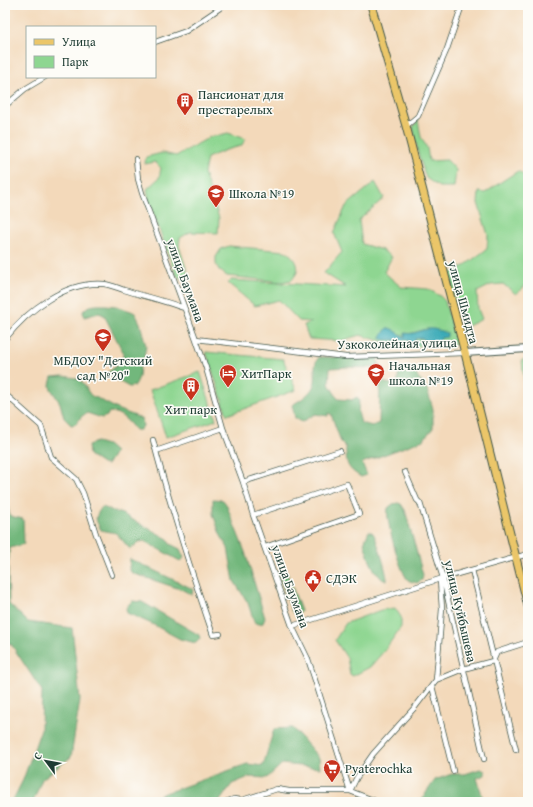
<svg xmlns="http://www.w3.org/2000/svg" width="533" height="807" viewBox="0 0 533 807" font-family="'Gentium Book Plus',serif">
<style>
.green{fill:#8ed691;stroke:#568a62;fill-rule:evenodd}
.forest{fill:#72b77b;stroke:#487a58}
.water{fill:#3aaab7;stroke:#2c7476}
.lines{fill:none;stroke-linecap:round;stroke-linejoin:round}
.minor-casing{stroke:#3f5448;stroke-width:6}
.tertiary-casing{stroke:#3f5448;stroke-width:8}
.primary-casing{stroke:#3f5448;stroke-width:9}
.minor{stroke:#fff;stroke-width:4.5}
.tertiary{stroke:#fff;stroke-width:6}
.primary{stroke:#ebc669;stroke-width:7}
.labels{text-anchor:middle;stroke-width:3;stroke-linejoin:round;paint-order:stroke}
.poi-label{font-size:13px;fill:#1f3d34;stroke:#fdfcf7;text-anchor:start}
.street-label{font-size:13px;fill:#1f3d34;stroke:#fdfcf7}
</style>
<rect width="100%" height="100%" fill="#fdfcf7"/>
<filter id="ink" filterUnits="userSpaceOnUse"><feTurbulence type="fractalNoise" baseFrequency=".025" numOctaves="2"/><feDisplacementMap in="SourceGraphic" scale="8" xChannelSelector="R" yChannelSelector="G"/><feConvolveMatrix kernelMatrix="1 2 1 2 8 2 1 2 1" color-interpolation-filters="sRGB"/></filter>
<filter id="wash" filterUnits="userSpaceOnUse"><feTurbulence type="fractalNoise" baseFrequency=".012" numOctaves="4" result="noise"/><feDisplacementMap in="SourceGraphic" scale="16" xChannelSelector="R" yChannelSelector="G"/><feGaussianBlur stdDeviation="0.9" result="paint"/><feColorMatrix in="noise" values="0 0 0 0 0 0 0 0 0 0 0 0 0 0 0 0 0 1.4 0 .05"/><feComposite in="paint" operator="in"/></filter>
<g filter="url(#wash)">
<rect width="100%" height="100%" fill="#f3d9ba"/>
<!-- green -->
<path class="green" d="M418,120L421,137L427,148L429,161L447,160L456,170L454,187H439L426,178L418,153L413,127Z
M228,133L246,139L241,146L226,150L207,158L204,173L219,218L218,233L190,232L180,238L179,246L188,274L181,279L176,275L149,202L147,189L159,178L161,168L155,162L145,164L146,157L162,153L176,156L210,137Z
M518,171L528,177V289L525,286L516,294L503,284L491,285L477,292L478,309L482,319L466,327C457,320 452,285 449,274L464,266L487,249L488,235L478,203L479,192L485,193L504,180Z
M375,182L384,198L359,220L362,244L382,250L392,257L384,272L401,287L428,289L440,296L445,301L456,342L452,348L446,346V340C434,353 428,342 417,347L384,342L360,335L340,341L309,339L304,325L312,322L299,321L279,300L255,306L228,283L231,280L346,287L324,273L342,252L334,233L346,206ZM427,329L445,332L446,337L441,338L429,344L422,338L415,339L414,340L417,345L407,340L394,341L396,332L406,337L405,333L409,334Z
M229,246L285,251C292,255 300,263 297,272C296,275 293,278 292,280L282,282L227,276L219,270L216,264V257L221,249Z
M206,352L283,359L296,390L227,415Z
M528,359V391L524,380L522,360Z
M200,372L216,420L166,437L150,390Z
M395,608L401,617V627L384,651L370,667L353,676L350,674L347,658L335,640L346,623L381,610Z"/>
<!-- forest -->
<path class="forest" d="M106,305L116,306L131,311L135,313L140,323L146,346L144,357L140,366L139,377L135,386L129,387L111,377L108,372C116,367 124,361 123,352L104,315L99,313L84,317L83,311C89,304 97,305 106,305Z
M319,357L377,358L380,366L374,368L348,367L330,368L329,384L338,399L352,400L357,397L359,400L358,412L361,423L372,426L379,423L380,382L397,385L399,370L411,368L427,389L433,409V428L423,440L362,463L367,475L361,477C346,468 346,463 346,447L341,442L331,414L328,413V416L315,414L302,422L295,418L292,405C299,401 311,394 314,385C318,375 311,367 319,357Z
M63,376C68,377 78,377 82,382C87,387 88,397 97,398L119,410L138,417L142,420L143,426L140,430H135C128,421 121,412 109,412L107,416L102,418L87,413L82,416L76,424L71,425L64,418L60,403L51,389L50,385L52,377Z
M97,442L107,445L115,452L107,465L102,464L89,455L88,445Z
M5,496L10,516L23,519L24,544L10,548L8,567L9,604L28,622L72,628L80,700L71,757L42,779L33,802H12L23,780L41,729L42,691L11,644L5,642Z
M213,499L223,500L226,504L245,552L265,618L263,623L258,624L254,622L248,603L234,581L228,548L220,534L213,514Z
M398,503L401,504L405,510L423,575L422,580L417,583C414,582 411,582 408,580C400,572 385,519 388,508L393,504Z
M102,507L122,514L168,539L170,544L180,549L184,558L180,561L144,541L139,542L130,549L116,533L101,530C95,519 94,518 102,507Z
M369,531L373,533C377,539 388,576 387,581L382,579L375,571L370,561L364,543Z
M130,559L193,589L192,595L183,590L132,573L129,569Z
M280,570L287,573L301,611L297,615L294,614L291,610L278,573V571Z
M132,601L142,602L199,635L200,639L196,643L180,639L152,624L127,613L126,608Z
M293,728L319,758L320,768L282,764L267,778L249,777L232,784L219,802H154L160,795L247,764L263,766L274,729Z
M480,769L485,771V775L477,778L484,802H470L463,800L455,802H421L426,793L435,780L452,774H465Z"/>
<!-- water -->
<path class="water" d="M387,328C394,328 398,334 405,337V333C413,335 420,330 428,329C434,328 441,331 447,333V337L441,338L439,343L432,345L422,338L415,339L414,340L419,343L417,345L407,340H385L380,338Z"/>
</g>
<g filter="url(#ink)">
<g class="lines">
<!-- minor casing -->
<g class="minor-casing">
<path id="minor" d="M155,42L186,31L220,8L223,5
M5,106L25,89L45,77
M406,126L418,116L447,49L462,5
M136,159L138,179L142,193L196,339L206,368L223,428L243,482L253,515L292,626L308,659L314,677L350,791
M5,339C28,310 65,281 104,284C111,285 118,288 124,290C144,296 165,301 184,308
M196,339L346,357L465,353
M5,394L41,426L51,457L76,479L83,493L96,534L112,575
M153,440C170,506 191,571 213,635L220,634
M156,451L223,428
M405,472L417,500L420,503L443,578L484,759
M243,482L340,451
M253,515L347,484L359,514L265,547
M472,570L516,750
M292,626L443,578L528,554
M436,680L463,669L493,661L497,652L528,642
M432,686L453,771
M350,791L357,777L373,754L416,706L436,680L442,609L440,580
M225,802L234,799L242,800L277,789L289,791H350L378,802"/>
</g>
<!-- tertiary casing -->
<g class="tertiary-casing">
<path id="tertiary" d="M465,353L528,349"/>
</g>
<!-- primary casing -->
<g class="primary-casing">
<path id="primary" d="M371,5L406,126L465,353L528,606"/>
</g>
<!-- minor -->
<use href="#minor" class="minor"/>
<!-- tertiary -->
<use href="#tertiary" class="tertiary"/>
<!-- primary -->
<use href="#primary" class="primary"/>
</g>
</g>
<!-- icons -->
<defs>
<g id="building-pin" transform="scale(0.9)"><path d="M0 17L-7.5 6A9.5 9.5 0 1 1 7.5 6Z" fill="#c8321e" stroke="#fdfcf7"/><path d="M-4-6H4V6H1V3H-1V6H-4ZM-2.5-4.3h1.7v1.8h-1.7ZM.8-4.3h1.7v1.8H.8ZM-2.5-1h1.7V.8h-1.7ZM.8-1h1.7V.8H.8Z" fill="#fff"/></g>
<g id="school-pin" transform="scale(0.9)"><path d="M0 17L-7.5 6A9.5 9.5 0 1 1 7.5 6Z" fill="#c8321e" stroke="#fdfcf7"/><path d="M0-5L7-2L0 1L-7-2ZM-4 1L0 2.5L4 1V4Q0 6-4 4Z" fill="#fff"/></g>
<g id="hotel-pin" transform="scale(0.9)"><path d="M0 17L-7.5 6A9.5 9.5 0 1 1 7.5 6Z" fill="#c8321e" stroke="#fdfcf7"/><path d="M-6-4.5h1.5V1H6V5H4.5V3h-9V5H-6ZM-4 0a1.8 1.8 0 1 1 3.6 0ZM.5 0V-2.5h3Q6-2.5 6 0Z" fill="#fff"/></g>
<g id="civic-pin" transform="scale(0.9)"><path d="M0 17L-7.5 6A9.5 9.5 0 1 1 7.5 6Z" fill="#c8321e" stroke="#fdfcf7"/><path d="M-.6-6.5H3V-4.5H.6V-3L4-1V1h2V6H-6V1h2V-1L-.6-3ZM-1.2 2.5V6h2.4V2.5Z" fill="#fff"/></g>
<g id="supermarket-pin" transform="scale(0.9)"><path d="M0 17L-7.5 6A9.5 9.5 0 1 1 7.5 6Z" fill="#c8321e" stroke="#fdfcf7"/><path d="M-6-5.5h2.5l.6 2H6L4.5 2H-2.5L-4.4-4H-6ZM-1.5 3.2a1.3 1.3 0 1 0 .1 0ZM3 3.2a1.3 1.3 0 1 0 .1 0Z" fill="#fff"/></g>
</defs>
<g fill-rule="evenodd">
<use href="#building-pin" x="185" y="101"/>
<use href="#school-pin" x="216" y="193"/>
<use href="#school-pin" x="103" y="337"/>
<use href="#school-pin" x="376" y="372"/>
<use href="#hotel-pin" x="228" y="373"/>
<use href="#building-pin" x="191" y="386"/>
<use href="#civic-pin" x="313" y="578"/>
<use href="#supermarket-pin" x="332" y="768"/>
</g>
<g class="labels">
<!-- poi labels -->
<g class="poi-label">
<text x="198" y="99">Пансионат для<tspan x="198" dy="15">престарелых</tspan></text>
<text x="229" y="198">Школа №19</text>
<text x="103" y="365" text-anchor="middle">МБДОУ "Детский<tspan x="103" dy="15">сад №20"</tspan></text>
<text x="389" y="370">Начальная<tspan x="389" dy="15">школа №19</tspan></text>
<text x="241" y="378">ХитПарк</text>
<text x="191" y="414" text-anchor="middle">Хит парк</text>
<text x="326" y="583">СДЭК</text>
<text x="345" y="773">Pyaterochka</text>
</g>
<!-- street labels -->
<g class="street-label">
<text transform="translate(186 280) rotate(70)" y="5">улица Баумана</text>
<text transform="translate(464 302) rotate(75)" y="5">улица Шмидта</text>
<text transform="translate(397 343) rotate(-1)" y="5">Узкоколейная улица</text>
<text transform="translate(291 586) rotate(70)" y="5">улица Баумана</text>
<text transform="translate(461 611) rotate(77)" y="5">улица Куйбышева</text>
</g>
</g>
<!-- margin -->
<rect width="533" height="807" fill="none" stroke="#fdfcf7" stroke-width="20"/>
<!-- legend -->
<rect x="26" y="26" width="130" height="52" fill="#fdfcf7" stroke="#a4b0a9"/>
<rect x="34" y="39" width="20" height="6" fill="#ebc669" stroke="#a4b0a9"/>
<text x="62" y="46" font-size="12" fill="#1f3d34">Улица</text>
<rect x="34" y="56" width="20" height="12" fill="#8ed691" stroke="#a4b0a9"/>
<text x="62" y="66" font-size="12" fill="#1f3d34">Парк</text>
<!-- north arrow -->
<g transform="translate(46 761) rotate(302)" stroke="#fdfcf7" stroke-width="3" paint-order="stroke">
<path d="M0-3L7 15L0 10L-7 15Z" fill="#1f3d34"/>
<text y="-6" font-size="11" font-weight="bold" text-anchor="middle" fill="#1f3d34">С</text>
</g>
</svg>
